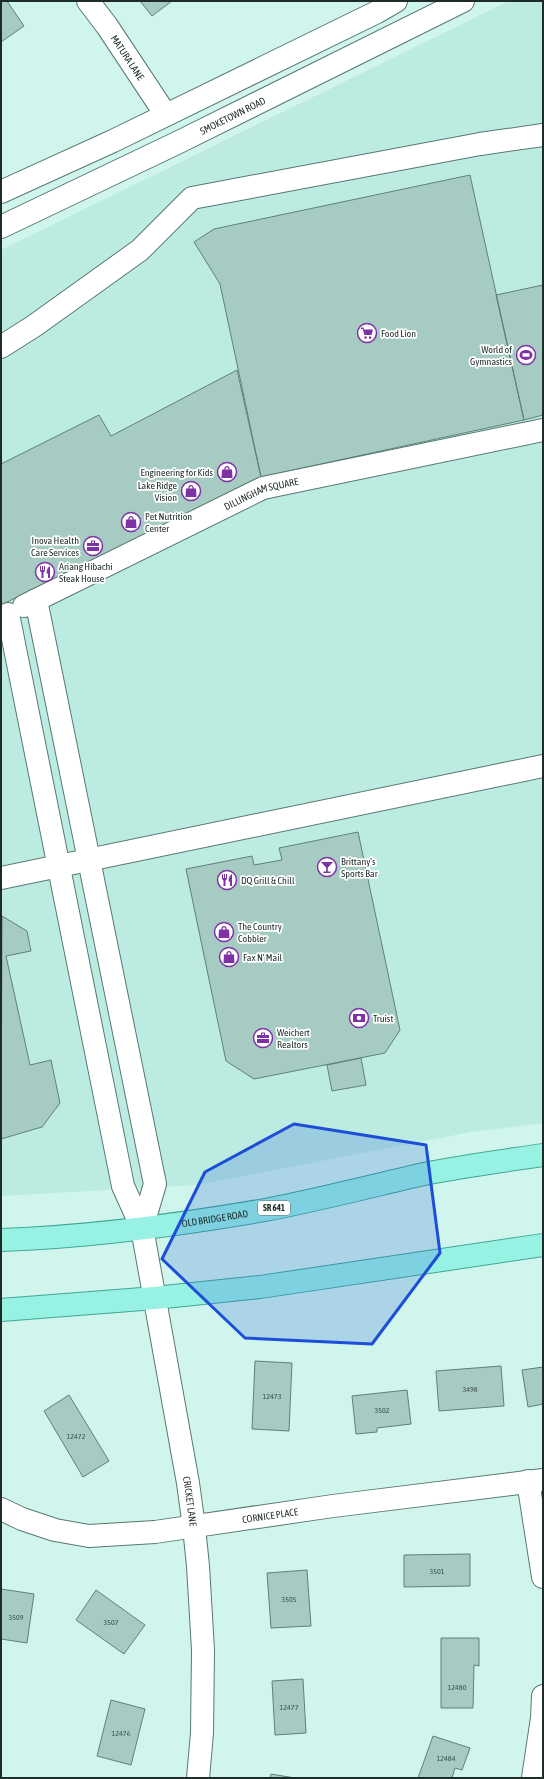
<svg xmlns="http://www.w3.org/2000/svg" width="544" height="1779" viewBox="0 0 544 1779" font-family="'Asap Condensed',sans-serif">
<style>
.built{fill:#bcece1}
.building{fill:#a6cbc3;stroke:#5e8179}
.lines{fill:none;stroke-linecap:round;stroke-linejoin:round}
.minor-casing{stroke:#577972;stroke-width:24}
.major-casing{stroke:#40a796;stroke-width:24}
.minor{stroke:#fff;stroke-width:22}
.major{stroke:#97f2e3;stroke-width:22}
.marked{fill:#1d4ed8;fill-opacity:0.2;stroke:#1d4ed8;stroke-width:3;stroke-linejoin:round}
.labels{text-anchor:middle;stroke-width:3.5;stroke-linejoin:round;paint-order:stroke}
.number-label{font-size:8px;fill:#405450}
.shield{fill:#fff;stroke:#626b69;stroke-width:1}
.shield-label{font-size:9px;font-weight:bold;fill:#1e2c29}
.street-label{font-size:10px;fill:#1e2c29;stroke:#fff}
.poi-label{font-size:10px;fill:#1e2c29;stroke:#fff;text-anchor:start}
</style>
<rect width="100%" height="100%" fill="#cff5ec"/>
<!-- built -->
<path class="built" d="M509,1H543V1123L471,1132L197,1185L1,1196V250Z"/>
<!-- building -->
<path class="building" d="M1,1H7L24,26L1,42Z
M140,1H172L152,16Z
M470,175L524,420L261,477L220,284L194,242L214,229Z
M543,285V415L524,420L496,295Z
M237,370L261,477L1,605V464L99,415L111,436Z
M358,832L400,1030L385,1053L254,1079L226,1061L186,869L252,856L254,865L282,860L279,848Z
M2,916L27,931L31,951L6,956L30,1065L51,1060L60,1103L42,1127L1,1139Z
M361,1058L366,1085L332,1091L327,1065Z
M255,1361L292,1363L289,1431L252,1429Z
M501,1366L504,1406L439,1411L436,1371Z
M543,1367V1404L528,1407L522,1370Z
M407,1390L411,1424L377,1428V1432L356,1434L352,1396Z
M69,1395L109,1461L83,1477L44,1411Z
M470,1554V1586L404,1587V1555Z
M307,1570L311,1626L271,1628L267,1573Z
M1,1589L34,1594L27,1643L1,1639Z
M96,1590L145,1625L124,1654L76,1620Z
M441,1638H479V1666L474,1665L473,1708H441Z
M303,1679L306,1733L275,1735L272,1681Z
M111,1700L145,1709L131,1765L97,1756Z
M433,1736L470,1748L462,1770L455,1768L452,1778H418Z
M271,1774L295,1778H270Z"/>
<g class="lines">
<!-- minor casing -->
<g class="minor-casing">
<g id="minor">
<path id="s1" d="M88,1L107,26L166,115"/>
<path d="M1,192L113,141L377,12L396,1"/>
<path id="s2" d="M1,227L179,142L463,1"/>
<path d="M1,347L34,326L140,250L192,198L480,144L543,135"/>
<path d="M36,600L155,1184L142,1228"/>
<path id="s3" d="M24,606L263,488L543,430"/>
<path id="s4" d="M8,614L123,1186L142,1228L188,1483L194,1527L198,1566L203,1650L202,1733L198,1778"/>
<path d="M1,878L543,766"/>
<path d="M528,1481L543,1577"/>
<path id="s5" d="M1,1509L22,1519L55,1530L89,1536L155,1532L333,1506L543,1480"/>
<path d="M533,1778L542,1718L543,1696"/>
</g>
</g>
<!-- major casing -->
<g class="major-casing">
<g id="major">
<path id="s6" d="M1,1240C89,1237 178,1225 265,1210C318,1200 371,1186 424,1174C463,1166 503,1161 543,1155"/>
<path d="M1,1310L155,1298L260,1287L543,1245"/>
</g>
</g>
<!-- minor -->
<use href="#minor" class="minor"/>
<!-- major -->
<use href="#major" class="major"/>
</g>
<!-- marked area -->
<path class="marked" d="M294,1124L426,1145L440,1253L372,1344L245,1338L162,1259L205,1172Z"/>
<!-- icons -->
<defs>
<g id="supermarket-ring" transform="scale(1)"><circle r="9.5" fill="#fff" stroke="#7f32a4" stroke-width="1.5"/><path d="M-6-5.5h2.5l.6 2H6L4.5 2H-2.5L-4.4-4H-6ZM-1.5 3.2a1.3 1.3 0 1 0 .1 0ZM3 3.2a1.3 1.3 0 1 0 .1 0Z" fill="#7f32a4"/></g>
<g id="stadium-ring" transform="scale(1)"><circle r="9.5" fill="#fff" stroke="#7f32a4" stroke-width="1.5"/><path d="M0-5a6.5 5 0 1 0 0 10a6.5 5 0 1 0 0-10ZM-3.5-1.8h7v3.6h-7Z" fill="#7f32a4"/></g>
<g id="shop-ring" transform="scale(1)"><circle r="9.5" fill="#fff" stroke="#7f32a4" stroke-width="1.5"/><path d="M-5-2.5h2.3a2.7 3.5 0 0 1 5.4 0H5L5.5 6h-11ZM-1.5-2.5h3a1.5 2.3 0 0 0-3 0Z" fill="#7f32a4"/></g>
<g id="office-ring" transform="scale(1)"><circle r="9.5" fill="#fff" stroke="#7f32a4" stroke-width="1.5"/><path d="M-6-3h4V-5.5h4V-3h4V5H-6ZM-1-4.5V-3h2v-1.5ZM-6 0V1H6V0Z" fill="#7f32a4"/></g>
<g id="restaurant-ring" transform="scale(1)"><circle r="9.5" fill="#fff" stroke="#7f32a4" stroke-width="1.5"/><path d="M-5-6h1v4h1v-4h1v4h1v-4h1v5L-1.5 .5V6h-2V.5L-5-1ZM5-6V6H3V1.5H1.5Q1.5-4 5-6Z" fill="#7f32a4"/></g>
<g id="bar-ring" transform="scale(1)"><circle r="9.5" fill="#fff" stroke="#7f32a4" stroke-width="1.5"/><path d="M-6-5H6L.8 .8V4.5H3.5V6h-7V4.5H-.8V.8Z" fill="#7f32a4"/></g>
<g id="bank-ring" transform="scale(1)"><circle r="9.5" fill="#fff" stroke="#7f32a4" stroke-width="1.5"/><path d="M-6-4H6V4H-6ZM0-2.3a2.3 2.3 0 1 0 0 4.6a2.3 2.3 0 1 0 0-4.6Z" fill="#7f32a4"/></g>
</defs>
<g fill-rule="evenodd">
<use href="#supermarket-ring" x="367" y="333"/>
<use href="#stadium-ring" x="526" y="355"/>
<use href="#shop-ring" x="227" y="472"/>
<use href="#shop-ring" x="191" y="491"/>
<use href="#shop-ring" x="131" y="522"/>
<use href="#office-ring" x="93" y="546"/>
<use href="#restaurant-ring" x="45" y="572"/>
<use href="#bar-ring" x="327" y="867"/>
<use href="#restaurant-ring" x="227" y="880"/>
<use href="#shop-ring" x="224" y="932"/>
<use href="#shop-ring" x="229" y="957"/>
<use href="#bank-ring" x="359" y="1018"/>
<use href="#office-ring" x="263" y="1038"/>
</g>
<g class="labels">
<!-- number labels -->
<g class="number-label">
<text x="470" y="1392">3498</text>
<text x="272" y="1399">12473</text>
<text x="382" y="1413">3502</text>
<text x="76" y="1439">12472</text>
<text x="437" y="1574">3501</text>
<text x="289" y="1602">3505</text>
<text x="16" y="1620">3509</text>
<text x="111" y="1625">3507</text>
<text x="457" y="1690">12480</text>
<text x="289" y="1710">12477</text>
<text x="121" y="1736">12476</text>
<text x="446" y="1761">12484</text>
</g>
<!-- shield labels -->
<rect class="shield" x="258" y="1201" width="32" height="14" rx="3"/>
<g class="shield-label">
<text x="274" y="1211">SR 641</text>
</g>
<!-- street labels -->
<g class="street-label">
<text dy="4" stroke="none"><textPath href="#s1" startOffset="69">MATURA LANE</textPath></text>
<text dy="4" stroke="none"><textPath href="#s2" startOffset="257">SMOKETOWN ROAD</textPath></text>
<text dy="4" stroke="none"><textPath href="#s3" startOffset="263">DILLINGHAM SQUARE</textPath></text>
<text dy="4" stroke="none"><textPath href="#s6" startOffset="215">OLD BRIDGE ROAD</textPath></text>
<text dy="4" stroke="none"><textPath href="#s4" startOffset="907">CRICKET LANE</textPath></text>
<text dy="4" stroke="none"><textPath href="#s5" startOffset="275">CORNICE PLACE</textPath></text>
</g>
<!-- poi labels -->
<g class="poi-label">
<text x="381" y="337">Food Lion</text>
<text x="512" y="353" text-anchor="end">World of<tspan x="512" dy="12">Gymnastics</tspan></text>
<text x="213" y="476" text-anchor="end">Engineering for Kids</text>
<text x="177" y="489" text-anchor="end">Lake Ridge<tspan x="177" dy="12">Vision</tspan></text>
<text x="145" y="520">Pet Nutrition<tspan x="145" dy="12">Center</tspan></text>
<text x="79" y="544" text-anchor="end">Inova Health<tspan x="79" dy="12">Care Services</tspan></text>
<text x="59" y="570">Ariang Hibachi<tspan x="59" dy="12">Steak House</tspan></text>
<text x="341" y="865">Brittany’s<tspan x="341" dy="12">Sports Bar</tspan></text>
<text x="241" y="884">DQ Grill &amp; Chill</text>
<text x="238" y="930">The Country<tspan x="238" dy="12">Cobbler</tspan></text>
<text x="243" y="961">Fax N’ Mail</text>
<text x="373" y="1022">Truist</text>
<text x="277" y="1036">Weichert<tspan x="277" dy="12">Realtors</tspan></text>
</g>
</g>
<!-- border -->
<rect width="544" height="1779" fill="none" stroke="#1e2c29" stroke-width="4"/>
</svg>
